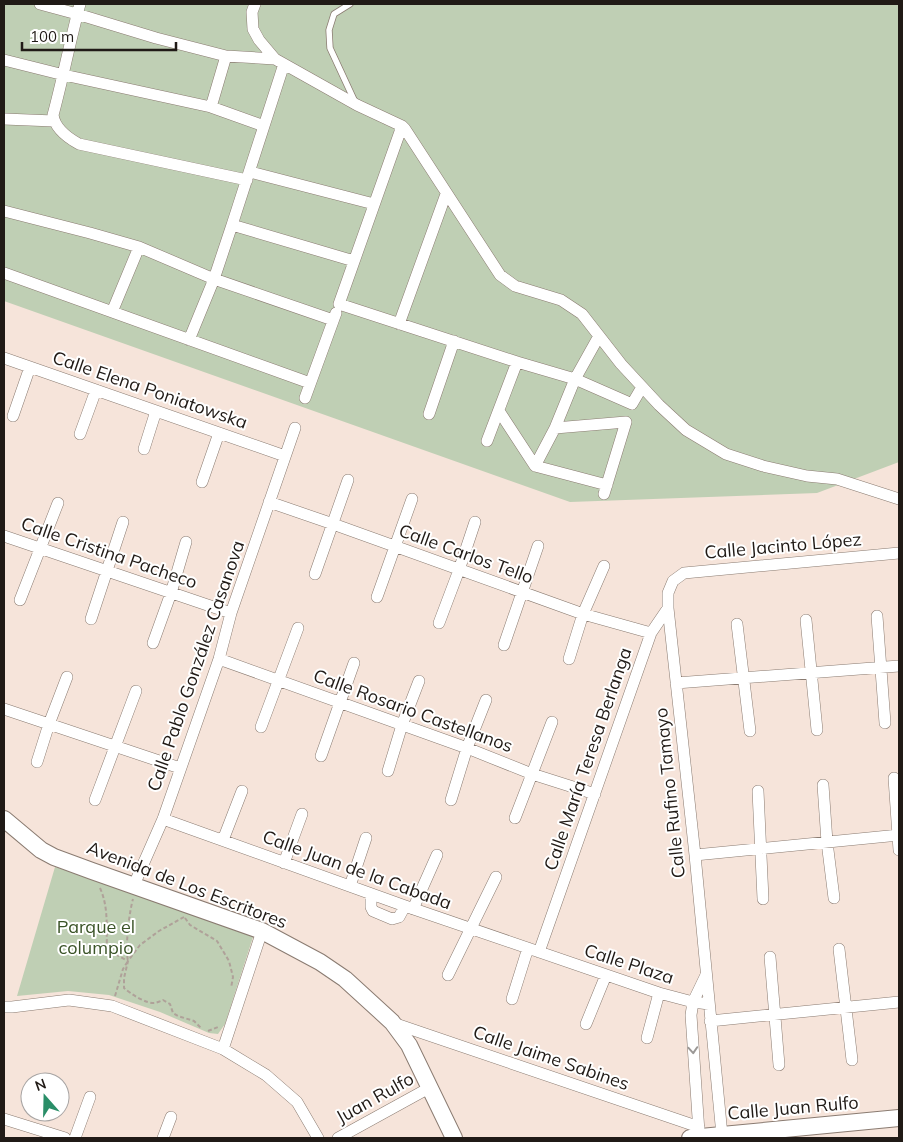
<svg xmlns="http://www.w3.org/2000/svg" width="903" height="1142" viewBox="0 0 903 1142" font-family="Mulish,sans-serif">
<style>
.green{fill:#bfcfb4}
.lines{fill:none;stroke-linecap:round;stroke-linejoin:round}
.service-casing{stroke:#8a7b71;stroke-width:7}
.minor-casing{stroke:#8a7b71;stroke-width:12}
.secondary-casing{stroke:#8a7b71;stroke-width:18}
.path{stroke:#afa199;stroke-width:2;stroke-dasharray:4 2.5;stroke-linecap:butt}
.service{stroke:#fff;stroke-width:5.5}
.minor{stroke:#fff;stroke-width:11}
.secondary{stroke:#fff;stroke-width:16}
.oneway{stroke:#9b9896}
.labels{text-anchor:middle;stroke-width:4;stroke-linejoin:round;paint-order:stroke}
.street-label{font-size:18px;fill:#201a16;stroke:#fff}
.park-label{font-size:18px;fill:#3a5327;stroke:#fff}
</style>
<rect width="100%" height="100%" fill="#f6e4da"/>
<!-- green -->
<path class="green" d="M4,4H899V462L817,493L570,502L4,301Z
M55,867L148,895L253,937L225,1024L218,1034L209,1033L160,1012L109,995L68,991L17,996Z"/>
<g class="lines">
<!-- service casing -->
<g class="service-casing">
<path id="service" d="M350,4L334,14L329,30L330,48L355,102"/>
</g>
<!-- minor casing -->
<g class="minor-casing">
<path id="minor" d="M40,4L77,14L156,38L226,56
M80,4C70,41 63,78 53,115C55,129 68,138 79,144L247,180
M255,4L252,12L253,29L259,40L275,59L357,105L402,126L405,129L500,275L515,286L561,300L582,314L621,364L659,405L686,430L726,454L763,466L807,476L837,479L899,499
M4,60L64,75L211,107L264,126
M284,64L232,225L354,261
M211,107L226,56L275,59
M4,119L54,121
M402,126L339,304L517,362L575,379L632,404L642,387
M250,172L374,204
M4,211L90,233L139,247L214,279L333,320
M4,273L310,383
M112,312L139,247
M399,324L446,194
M189,340L214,279L232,225
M4,358L285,456
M305,398L336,313
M499,411L535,466L555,428L575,379L599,336
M429,414L454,341
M13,416L30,367
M555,428L626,422L604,494
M80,434L96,390
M487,441L517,362
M144,449L156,411
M535,466L607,485
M202,482L219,433
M269,502L333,524L583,614L651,633
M4,536L231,613
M315,574L348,480
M377,597L412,499
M20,600L58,503
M668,608L695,855L722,1135
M877,616L885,723
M91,619L123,522
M806,620L817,730
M439,623L459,570L475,522
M737,624L750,731
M153,643L171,593L186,542
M504,645L538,546
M219,659L467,748L532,774L595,794
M569,659L583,614L604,566
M676,683L899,666
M4,709L180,768
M261,727L298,628
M321,756L354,663
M37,762L49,724L67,677
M388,771L402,725L419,681
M894,778L899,850
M823,785L827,842L834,898
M758,791L763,899
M95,800L136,691
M451,800L467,748L486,700
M515,818L552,722
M163,819L405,906L659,993L693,1002L709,1004
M223,840L242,791
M695,855L899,835
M284,863L302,814
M134,885L163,819L219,659L231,613L295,428
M350,886L366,838
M371,894V907L373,911L392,919L399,917L405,906
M413,909L437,855
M839,949L852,1060
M539,952L651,633L668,608V593L673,581L684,573L899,553
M770,957L779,1065
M448,975L496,877
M512,999L528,948
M4,1007H12L69,1000L112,1006L223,1049L266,1075L297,1102L318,1138
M710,1021L899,1002
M393,1023L699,1127
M586,1024L606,975
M647,1038L659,993
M223,1049L262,931
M4,1119L65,1138
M699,1132L691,1015L693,1002L706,975
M75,1138L90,1097
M163,1138L171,1117
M338,1138L429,1088"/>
</g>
<!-- secondary casing -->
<g class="secondary-casing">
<path id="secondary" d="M4,819L41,850L54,857L92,871L262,931L320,962L345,979L392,1022L409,1045L454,1138
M690,1138L899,1118"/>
</g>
<!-- path -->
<path class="path" d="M100,888C109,908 106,928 107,948L113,953L128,961
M184,917L159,931L140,945L128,961L124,978V988C131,994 146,1004 155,1003C158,1002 161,1001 163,1000L170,1004L173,1013L178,1016L194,1021L202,1029
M185,918L190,925L217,941L229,961L233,977L231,988
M115,996L123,969L128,961C125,947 129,913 133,899
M208,1031L218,1027"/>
<!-- service -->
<use href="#service" class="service"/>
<!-- minor -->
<use href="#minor" class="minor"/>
<!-- secondary -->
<use href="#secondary" class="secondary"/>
</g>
<!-- one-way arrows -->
<defs><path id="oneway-chevron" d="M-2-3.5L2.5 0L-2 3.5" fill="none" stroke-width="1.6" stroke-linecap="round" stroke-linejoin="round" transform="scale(1.25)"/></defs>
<use class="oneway" href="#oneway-chevron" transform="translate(693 1050) rotate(86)"/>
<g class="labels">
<!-- street labels -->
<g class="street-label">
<text transform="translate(150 390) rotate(19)" y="6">Calle Elena Poniatowska</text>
<text transform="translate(783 546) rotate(-5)" y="6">Calle Jacinto López</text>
<text transform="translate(109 553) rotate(19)" y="6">Calle Cristina Pacheco</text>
<text transform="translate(466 554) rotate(20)" y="6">Calle Carlos Tello</text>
<text transform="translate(196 666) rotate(-71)" y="6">Calle Pablo González Casanova</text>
<text transform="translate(413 711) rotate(20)" y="6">Calle Rosario Castellanos</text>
<text transform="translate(588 759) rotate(-71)" y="6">Calle María Teresa Berlanga</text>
<text transform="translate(670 793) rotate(-96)" y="6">Calle Rufino Tamayo</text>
<text transform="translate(357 870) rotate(20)" y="6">Calle Juan de la Cabada</text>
<text transform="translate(187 885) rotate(21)" y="6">Avenida de Los Escritores</text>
<text transform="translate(629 964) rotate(18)" y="6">Calle Plaza</text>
<text transform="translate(551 1058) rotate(19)" y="6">Calle Jaime Sabines</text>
<text transform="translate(375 1098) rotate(-29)" y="6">Juan Rulfo</text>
<text transform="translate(793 1108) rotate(-5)" y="6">Calle Juan Rulfo</text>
</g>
<!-- park labels -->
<g class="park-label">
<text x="96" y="933">Parque el<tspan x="96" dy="21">columpio</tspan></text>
</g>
</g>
<!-- border -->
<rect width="903" height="1142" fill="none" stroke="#201a16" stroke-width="10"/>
<!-- north arrow -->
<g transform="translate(45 1097) rotate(340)"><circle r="24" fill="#ffffff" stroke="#a6a3a2"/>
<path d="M0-4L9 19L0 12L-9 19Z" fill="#2a8e68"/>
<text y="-8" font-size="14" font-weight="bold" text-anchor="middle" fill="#201a16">N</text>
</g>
<!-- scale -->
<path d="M22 42v8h154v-8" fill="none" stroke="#201a16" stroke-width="2.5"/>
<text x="30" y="42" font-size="15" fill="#201a16" stroke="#ffffff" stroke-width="4" paint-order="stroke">100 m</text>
</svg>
